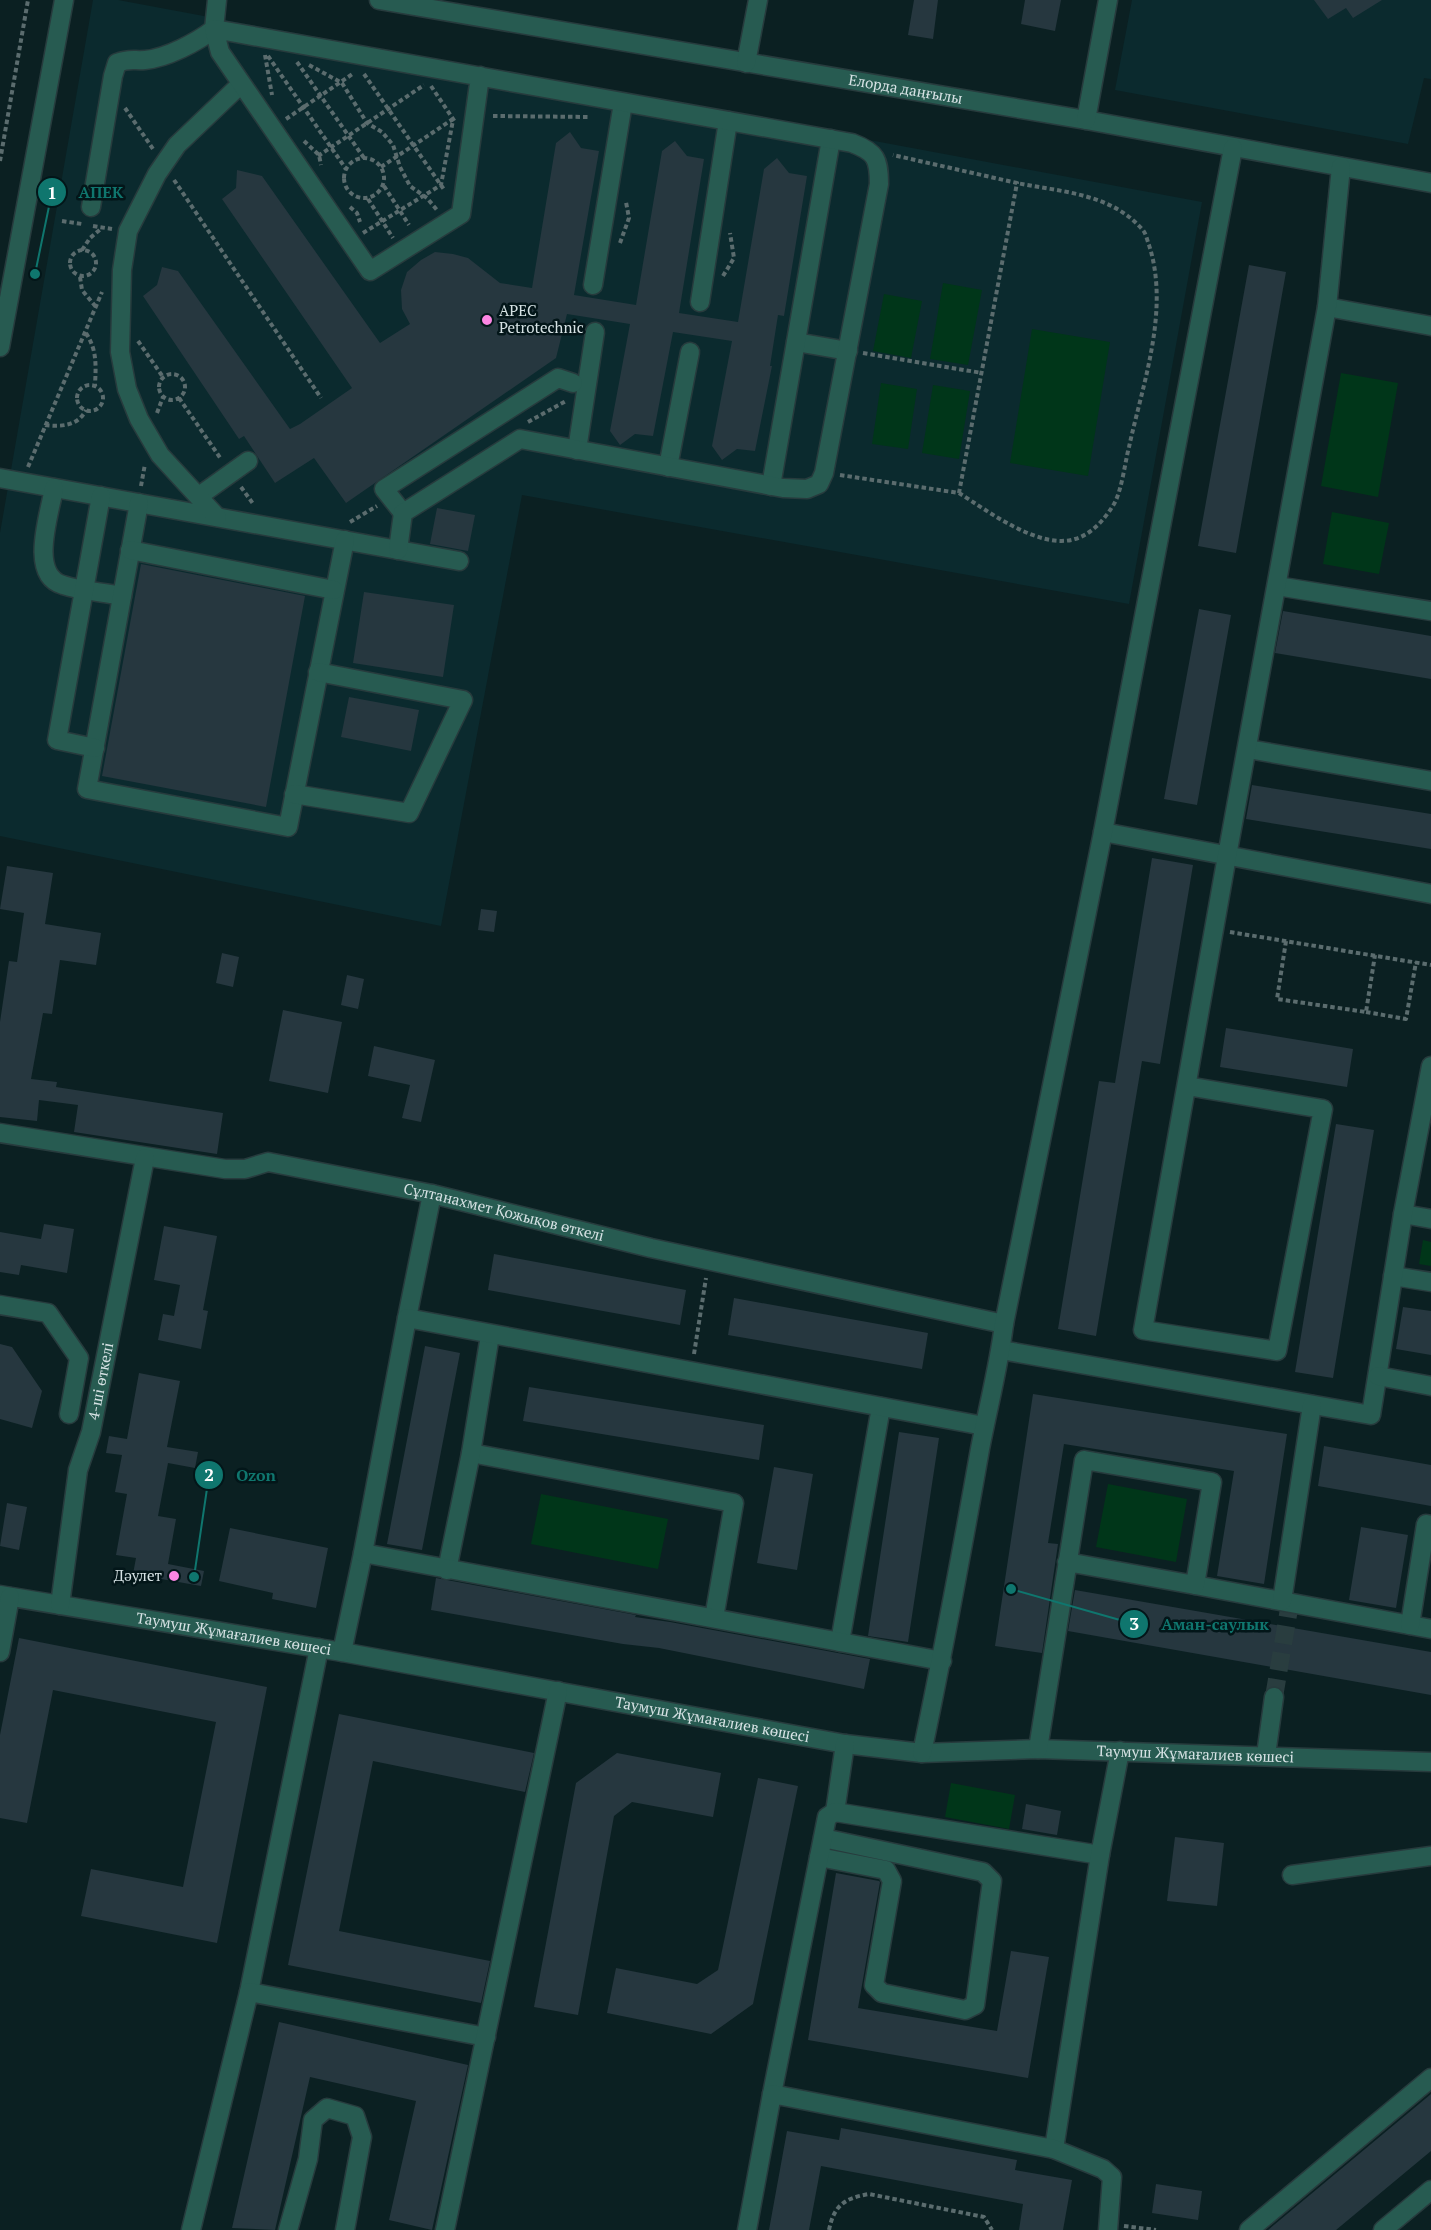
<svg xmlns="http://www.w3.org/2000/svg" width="1431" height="2230" viewBox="0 0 1431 2230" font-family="'PT Serif',serif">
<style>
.built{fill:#0b2a2e}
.green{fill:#003619}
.building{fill:#26373f}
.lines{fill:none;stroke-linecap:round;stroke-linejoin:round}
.minor-tunnel{stroke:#293d3f;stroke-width:18;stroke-dasharray:18 9;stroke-linecap:butt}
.minor-casing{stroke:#273b3d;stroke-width:21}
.path{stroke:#5b6c6e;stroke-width:4;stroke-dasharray:4.5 3;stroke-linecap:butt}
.minor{stroke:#275b51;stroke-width:18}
.poi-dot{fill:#fc86e3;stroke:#031619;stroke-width:2}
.labels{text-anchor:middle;stroke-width:5;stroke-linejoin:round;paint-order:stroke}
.street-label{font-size:15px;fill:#d6e2e4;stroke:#031619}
.poi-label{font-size:15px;fill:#d6e2e4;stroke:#031619;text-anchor:start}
.leader{fill:none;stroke:#0f766e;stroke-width:2}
.callout-dot{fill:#0f766e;stroke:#031619;stroke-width:2}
.mark-label{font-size:18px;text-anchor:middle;font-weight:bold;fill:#fff}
.callout-label{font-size:16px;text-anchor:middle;font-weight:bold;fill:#0f766e;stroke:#031619;stroke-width:5;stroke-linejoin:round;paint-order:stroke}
</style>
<rect width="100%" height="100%" fill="#0b2022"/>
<!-- built -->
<path class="built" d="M93,0H118L1202,202L1129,604L522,495L441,926L0,836V533Z
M1132,0H1431V79L1424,78L1408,144L1115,90Z"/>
<!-- green -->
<path class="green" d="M943,283L982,290L968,365L930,359Z
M884,294L922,301L911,358L873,351Z
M1032,329L1110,342L1088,476L1010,463Z
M1341,373L1398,383L1378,497L1321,486Z
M881,383L917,389L908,449L872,444Z
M933,385L970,391L959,459L922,453Z
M1332,512L1389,523L1379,574L1323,564Z
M1423,1240L1431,1242V1266L1419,1264Z
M1108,1484L1187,1499L1176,1562L1096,1547Z
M541,1494L668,1519L658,1569L531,1544Z
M951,1783L1015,1795L1009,1829L945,1817Z"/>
<!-- building -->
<path class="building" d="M914,0H938L933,39L908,35Z
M1025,0H1061L1055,31L1021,24Z
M1314,0H1382L1353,18L1346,8L1328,19Z
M570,132L581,148L599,151L574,295L636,305L662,151L675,141L687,156L704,159L679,313L738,322L764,169L777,158L789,173L807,176L784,316L778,315L770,366H772L755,451L737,449L722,460L712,446L732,341L673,332L653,436L635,434L620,445L610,431L630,324L567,314L556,358L346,503L314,458L275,483L244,436L239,439L143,296L157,285L162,267L178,271L290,429L300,424L352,388L222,199L236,188L237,170L262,176L380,343L410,324L402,309L401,290L407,272L421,260L435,252L453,254L468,258L500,283L532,288L556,143Z
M1249,265L1286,272L1236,553L1198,546Z
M437,508L475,515L468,551L430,544Z
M141,564L305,596L266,807L102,776Z
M364,592L454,605L443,677L353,663Z
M1199,609L1231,615L1197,805L1164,799Z
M1283,611L1431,636V679L1275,653Z
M349,697L419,710L411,751L341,737Z
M1252,785L1431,814V849L1246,819Z
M1152,858L1193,865L1160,1064L1142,1061L1096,1336L1058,1329L1099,1081L1115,1083Z
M7,866L53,873L45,924L101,933L96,965L60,960L52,1014L43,1013L31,1079L57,1082L56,1087L223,1113L217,1154L74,1132L78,1105L39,1100L37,1121L0,1117V1022L9,961L17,962L24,913L0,909Z
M481,909L497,911L494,932L478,930Z
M222,953L239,957L233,987L216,983Z
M347,975L364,979L358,1009L341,1005Z
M283,1010L342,1022L328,1093L269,1081Z
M1226,1028L1353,1049L1347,1087L1220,1067Z
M374,1046L435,1060L421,1122L402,1118L410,1085L368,1076Z
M1336,1124L1374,1130L1333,1378L1295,1372Z
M44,1224L74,1229L67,1273L21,1265L19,1275L0,1272V1232L41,1239Z
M164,1226L217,1236L203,1310L208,1311L201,1349L158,1340L163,1314L174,1316L180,1285L154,1280Z
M494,1254L686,1290L680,1325L488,1290Z
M734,1298L928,1333L922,1369L728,1335Z
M1403,1307L1431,1311V1355L1396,1349Z
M0,1344L12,1347L42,1391L32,1428L0,1419Z
M425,1346L460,1353L422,1550L387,1544Z
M139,1373L180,1381L167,1447L198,1452L195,1468L168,1463L158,1516L176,1519L168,1564L204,1571L201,1586L133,1574L136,1558L116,1555L127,1494L115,1492L122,1455L106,1453L109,1436L127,1439Z
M529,1387L764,1425L759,1460L523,1421Z
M1033,1394L1287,1434L1264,1584L1217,1576L1234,1471L1064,1444L1048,1543L1058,1544L1042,1653L995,1646Z
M899,1432L939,1438L908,1642L868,1636Z
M1324,1446L1431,1465V1506L1318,1486Z
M774,1467L813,1474L797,1570L757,1563Z
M7,1503L27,1507L19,1550L0,1546Z
M1361,1527L1408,1535L1396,1608L1349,1600Z
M230,1528L328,1548L316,1608L272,1599L273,1593L219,1581Z
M436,1578L636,1615L635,1617L670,1622L870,1659L864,1689L659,1648L623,1644L431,1610Z
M1075,1590L1431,1652V1695L1068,1631Z
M19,1638L267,1687L217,1943L81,1916L91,1869L183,1887L216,1722L53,1690L27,1823L0,1818V1735Z
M339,1714L534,1753L525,1792L373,1761L339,1931L490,1961L481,2003L288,1965Z
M617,1753L721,1773L713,1817L632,1802L614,1816L578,2015L534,2007L576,1783Z
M758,1778L798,1786L753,2004L711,2034L607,2013L616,1968L697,1984L718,1970Z
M1026,1804L1061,1811L1057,1835L1022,1829Z
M1175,1837L1224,1843L1217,1906L1167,1901Z
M836,1873L879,1881L880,1882L858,2008L997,2031L1011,1951L1049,1957L1028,2078L808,2040Z
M279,2022L468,2065L432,2230L389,2220L416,2101L310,2077L275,2230L232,2228Z
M1431,2094V2151L1336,2230H1268Z
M841,2128L1017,2160L1015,2170L1072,2180L1063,2230H1019L1023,2204L821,2166L809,2230H769L787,2131L839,2140Z
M1156,2184L1202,2191L1198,2220L1152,2213Z"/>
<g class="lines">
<!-- minor-tunnel -->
<path class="minor-tunnel" d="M1274,1697L1290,1603"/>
<!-- minor casing -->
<g class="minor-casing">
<g id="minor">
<path id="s1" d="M379,0L1086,120L1431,183"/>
<path d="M746,63L758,0"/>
<path d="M1086,120L1108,0"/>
<path d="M91,207L113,76L117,63C130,58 134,61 145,60C167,58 197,42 214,29L217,0"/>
<path d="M593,285L623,103"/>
<path d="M700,302L728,121"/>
<path d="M1327,307L1431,326"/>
<path d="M796,342L848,351"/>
<path d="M0,347L64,0"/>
<path d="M577,450L595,332"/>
<path d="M668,467L690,352"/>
<path d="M0,478L459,561"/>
<path d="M771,486L831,139"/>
<path d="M54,488C50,513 28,575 63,585C81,591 103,592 122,596"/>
<path d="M199,496L248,461"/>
<path d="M139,503L87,789L288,827L345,540"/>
<path d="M403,513L384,489L558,378L573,383"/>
<path d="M217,517L160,455L139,419L127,389L120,352L122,270L128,231L157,174L177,145L241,84"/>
<path d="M130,550L334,590"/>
<path d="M398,550L403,513L520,439L783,488L807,489L819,484L824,473L879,184C879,159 876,152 852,143C639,105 427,67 214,29L220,52L370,271L461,214L480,76"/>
<path d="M1277,586L1431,611"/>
<path d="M95,748L57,740L101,496"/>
<path d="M1248,749L1431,781"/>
<path d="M294,794L409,813L463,700L318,672"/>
<path d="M1103,832L1431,894"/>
<path d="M1187,1086L1323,1109L1277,1351L1143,1330L1227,856L1327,307L1341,167"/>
<path id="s2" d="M0,1133L225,1169H245L268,1162L432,1194L651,1248L1004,1324"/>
<path d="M1403,1214L1431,1219"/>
<path d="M1393,1276L1431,1282"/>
<path d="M0,1305L48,1313L79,1358L69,1414"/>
<path d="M407,1318L432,1194"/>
<path d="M1001,1350L1371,1415L1403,1214L1431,1066"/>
<path d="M1378,1376L1431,1386"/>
<path d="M471,1453L734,1503L714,1618"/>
<path d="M447,1570L471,1453L490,1335"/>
<path d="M1195,1585L1431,1629"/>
<path id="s3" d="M0,1595L342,1652L845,1744L922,1753L1038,1749L1431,1762"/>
<path d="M1282,1601L1312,1405"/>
<path id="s4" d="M60,1605L78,1470L91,1432L145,1158"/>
<path d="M1410,1625L1426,1524L1431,1525"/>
<path d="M840,1642L881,1407"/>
<path d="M0,1652L10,1597"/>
<path d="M342,1652L363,1553"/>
<path d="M942,1661L363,1553L407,1318L984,1426"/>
<path d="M1038,1749L1084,1460L1212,1482L1195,1585L1067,1562"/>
<path d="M922,1753C943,1652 962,1551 980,1449C988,1407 999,1366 1004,1324L1103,832L1233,148"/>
<path d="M1266,1755L1274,1697"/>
<path d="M835,1812L845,1744"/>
<path d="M819,1857L886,1870L892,1881L874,1985L882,1993L965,2010L975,2005L992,1881L983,1872L823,1838"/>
<path d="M1292,1875L1431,1856"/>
<path d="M249,1992L319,1648"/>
<path d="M772,2094L825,1827L827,1817L835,1812L1100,1855"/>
<path d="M1054,2149L1100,1855L1120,1751"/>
<path d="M191,2230L249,1992L486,2037"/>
<path d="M288,2230L308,2159L313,2120L327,2108L355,2116L362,2137L345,2230"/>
<path d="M445,2230L558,1691"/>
<path d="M747,2230L772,2094L1054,2149L1103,2169L1112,2177L1108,2230"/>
<path d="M1249,2230L1431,2078"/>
<path d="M1383,2230L1431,2190"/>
</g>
</g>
<!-- path -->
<path class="path" d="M265,55L272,95
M268,56L346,169
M297,62L364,158
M309,65L342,83L367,123L382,132L393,145L400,167L410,186L427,198L437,210
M364,74L445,191
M431,86L455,122
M125,108L153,149
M493,116L590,117
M286,119L354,73
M304,141L319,155L321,165
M318,156L424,85
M344 178a20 20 0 1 1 40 0a20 20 0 1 1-40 0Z
M0,161L28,0
M381,167L453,119
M174,180L321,398
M384,186L409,225
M368,199L393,238
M350,207L357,213L360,222
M62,221L82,224
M93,226L112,229
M363,233L441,185L453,120
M620,243L629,218L626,202
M70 263a13 13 0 1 1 26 0a13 13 0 1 1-26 0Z
M82,250L90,238L102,228
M723,276L734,258L730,233
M80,277L82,290L96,307
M86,333C97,350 96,365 95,385
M138,341L163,377
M863,353L982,373
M159 387a13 13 0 1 1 26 0a13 13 0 1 1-26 0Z
M77 398a13 13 0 1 1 26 0a13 13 0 1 1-26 0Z
M179,398L221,459
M157,413L163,397
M528,422L566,401
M45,425C61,427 78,426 86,410
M28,467L102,292
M840,475L959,493L1017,183L893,155
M141,486L145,464
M241,487L254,505
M959,493C988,511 1039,550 1075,539C1092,534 1105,519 1114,504C1122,490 1125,462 1129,447C1143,383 1170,310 1149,245C1147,240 1146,233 1142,229C1110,193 1061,192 1017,183
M350,522L377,506
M1230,932L1431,965
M1286,941L1277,999L1366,1012L1375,955
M1366,1012L1406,1019L1416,962
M694,1354L706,1278
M1124,2226L1156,2230
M829,2230C834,2205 845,2198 869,2194L984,2217L992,2230"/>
<!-- minor -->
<use href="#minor" class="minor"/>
</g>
<!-- markers -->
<g class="poi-dot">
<circle cx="487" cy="320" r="6"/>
<circle cx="174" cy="1576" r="6"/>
</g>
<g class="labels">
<!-- street labels -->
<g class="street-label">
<text dy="5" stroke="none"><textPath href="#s1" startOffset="534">Елорда даңғылы</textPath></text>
<text dy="5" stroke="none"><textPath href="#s2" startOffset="513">Сұлтанахмет Қожықов өткелі</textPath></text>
<text dy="5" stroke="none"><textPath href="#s4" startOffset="228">4-ші өткелі</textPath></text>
<text dy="5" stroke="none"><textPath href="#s3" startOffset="237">Таумуш Жұмағалиев көшесі</textPath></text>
<text dy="5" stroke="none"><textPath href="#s3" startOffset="723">Таумуш Жұмағалиев көшесі</textPath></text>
<text dy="5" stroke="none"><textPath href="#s3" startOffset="1209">Таумуш Жұмағалиев көшесі</textPath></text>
</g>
<!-- poi labels -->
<g class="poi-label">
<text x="499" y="316">APEC<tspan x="499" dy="17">Petrotechnic</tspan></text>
<text x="162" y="1581" text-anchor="end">Дәулет</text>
</g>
</g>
<!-- callouts -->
<path class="leader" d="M35 274L52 192M194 1577L209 1475M1011 1589L1134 1624"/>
<g class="callout-dot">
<circle cx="35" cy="274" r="6"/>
<circle cx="194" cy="1577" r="6"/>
<circle cx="1011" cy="1589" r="6"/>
<circle cx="52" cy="192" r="15"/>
<circle cx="209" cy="1475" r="15"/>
<circle cx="1134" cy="1624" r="15"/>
</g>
<g class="mark-label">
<text x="52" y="199">1</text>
<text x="209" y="1481">2</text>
<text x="1134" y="1630">3</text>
</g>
<g class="callout-label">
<text x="101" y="198">АПЕК</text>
<text x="256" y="1481">Ozon</text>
<text x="1215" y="1630">Аман-саулык</text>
</g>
</svg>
